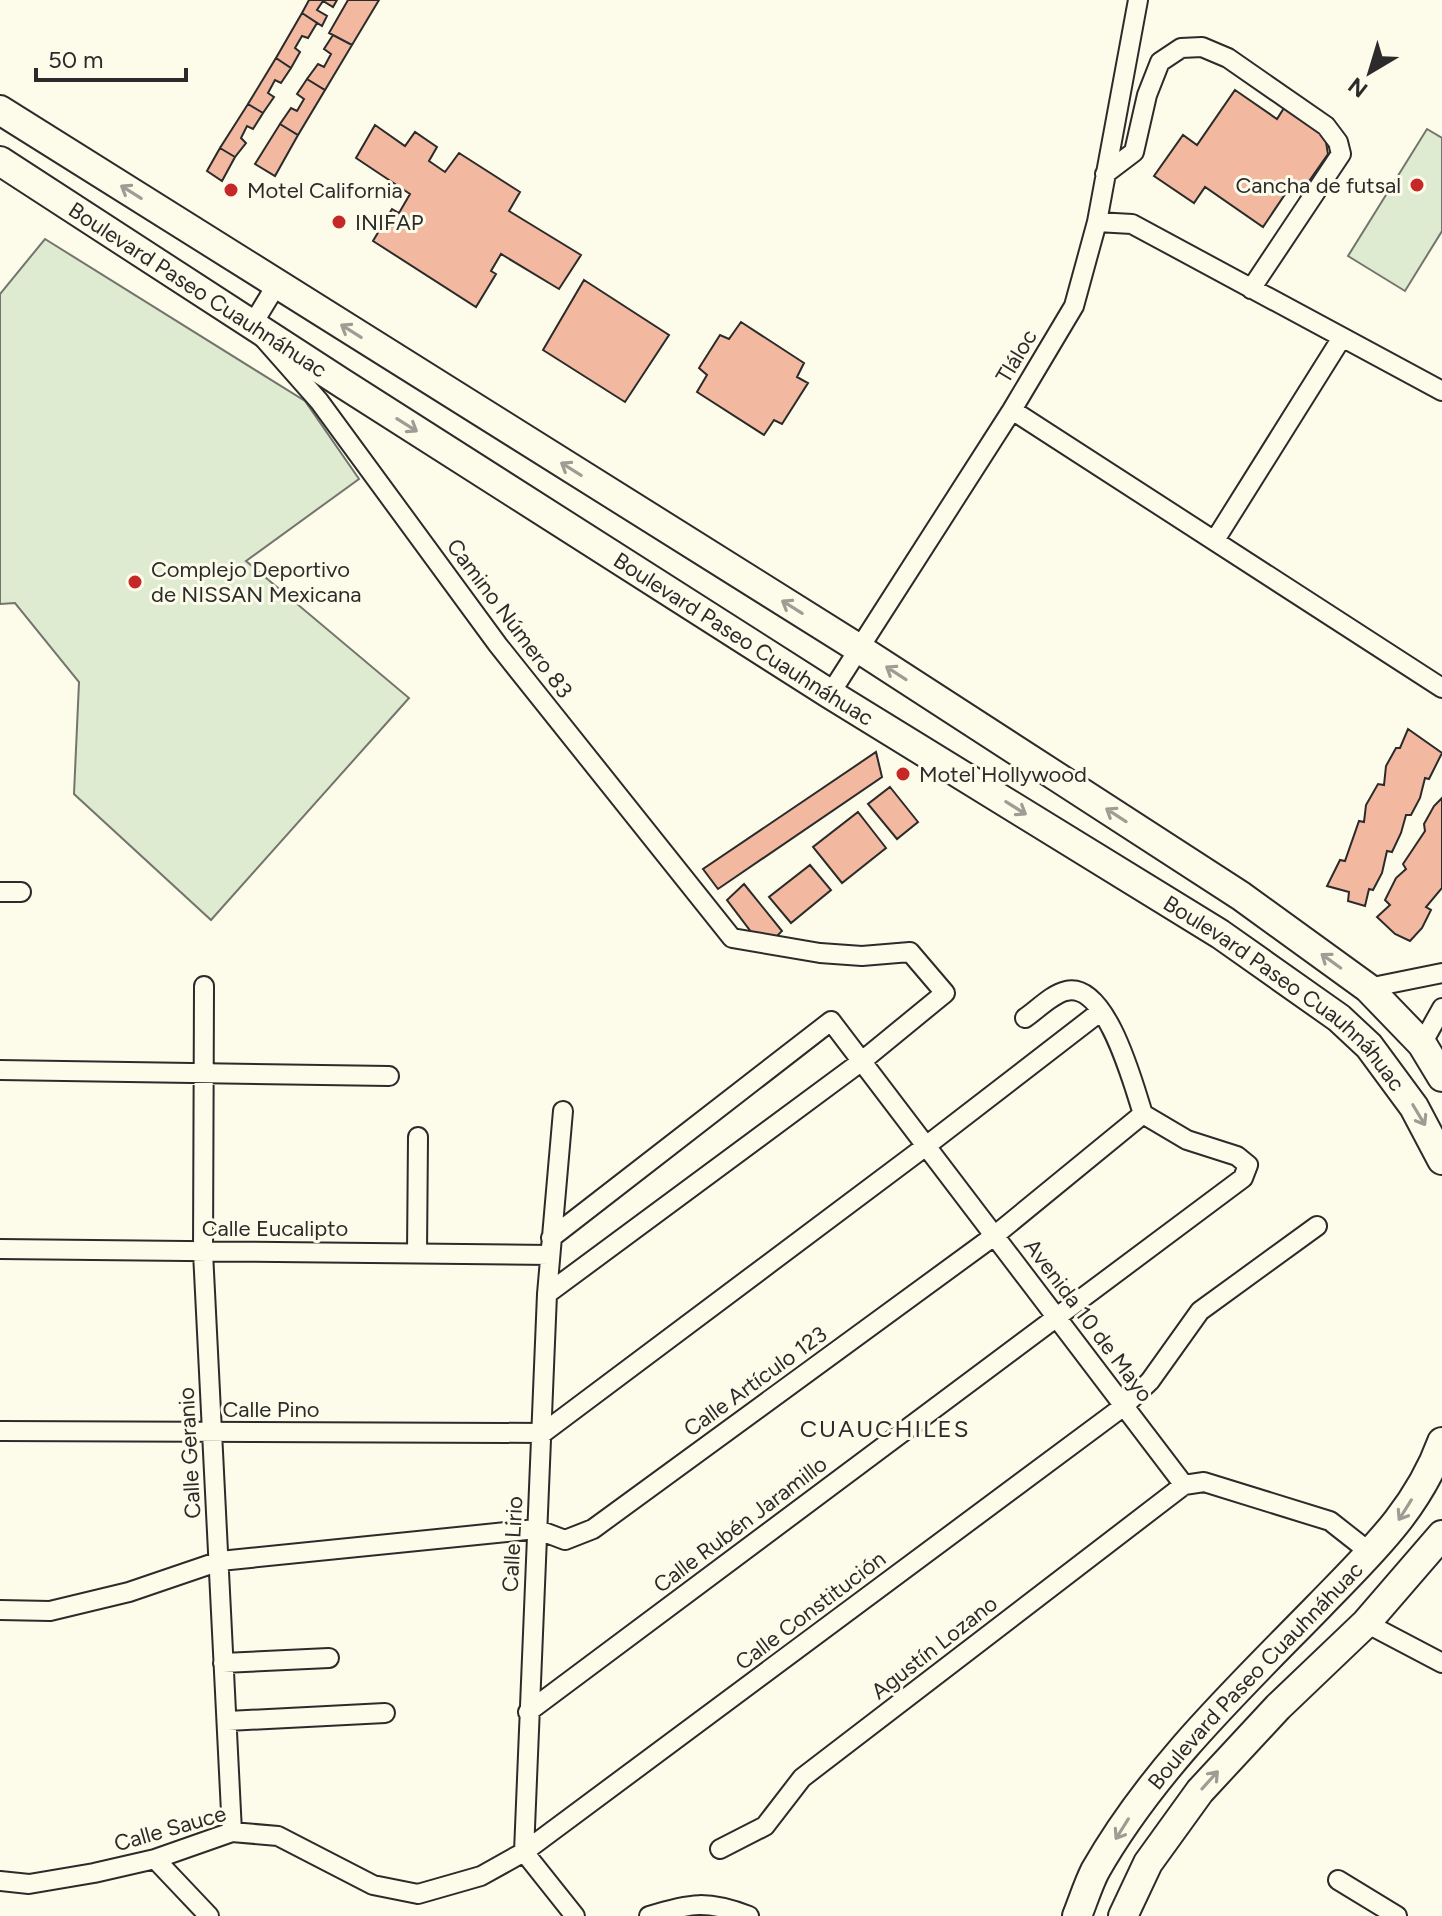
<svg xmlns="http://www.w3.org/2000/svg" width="1442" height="1916" viewBox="0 0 1442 1916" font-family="Figtree,sans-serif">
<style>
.green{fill:#deebd1;stroke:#74746e;stroke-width:2}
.building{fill:#f2b8a0;stroke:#2b2b2b;stroke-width:2}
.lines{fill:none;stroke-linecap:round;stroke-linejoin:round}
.minor-casing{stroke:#2b2b2b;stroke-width:22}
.primary-casing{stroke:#2b2b2b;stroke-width:32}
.minor{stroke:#fdfbea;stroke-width:18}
.primary{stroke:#fdfbea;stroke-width:28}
.oneway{stroke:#9e9d94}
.poi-dot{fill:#c62828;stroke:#fdfbea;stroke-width:3}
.labels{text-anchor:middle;stroke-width:6;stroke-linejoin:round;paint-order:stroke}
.poi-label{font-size:22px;fill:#2b2b2b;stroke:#fdfbea;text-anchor:start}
.street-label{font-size:22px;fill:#2b2b2b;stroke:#fdfbea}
.neighbourhood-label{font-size:24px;letter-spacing:2px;fill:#2b2b2b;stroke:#fdfbea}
</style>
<rect width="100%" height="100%" fill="#fdfbea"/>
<!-- green -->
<path class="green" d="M1427,129L1442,138V231L1405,291L1348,256Z
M45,239L305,401L359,479L246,561L409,698L211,920L74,794L79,682L15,603L0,604V294Z"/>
<!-- building -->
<path class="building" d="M309,0H337L333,7L323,1L317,10L327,16L322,26L302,13Z
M348,0H379L352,45L329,33Z
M302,13L317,23L308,38L302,36L295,48L300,52L291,68L276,58Z
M333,35L352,45L325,90L307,79L318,64L324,67L331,54L324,49Z
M276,58L291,68L281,83L275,80L268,93L274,97L263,113L248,104Z
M307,79L325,90L298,135L280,124L291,108L297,111L304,99L297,94Z
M1235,90L1277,119L1284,108L1325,136L1328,154L1300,194L1290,187L1263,227L1205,187L1194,203L1154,176L1183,135L1197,145Z
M248,104L263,113L253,129L247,126L241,138L246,143L235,157L220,148Z
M280,124L298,135L275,176L255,164Z
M375,125L405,146L415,132L437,147L429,161L445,172L459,153L520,192L509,211L581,255L559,289L501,254L491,271L496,274L476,307L373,241L392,209L399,213L410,194L356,158Z
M220,148L235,157L222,181L207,171Z
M584,280L669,335L625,402L543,350Z
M741,322L804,363L797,377L808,383L782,424L774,420L764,435L697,392L707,375L699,368L720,335L729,339Z
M1408,729L1442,753L1429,779L1425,778L1420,798L1411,815H1406L1401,833L1392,852L1387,851L1382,873L1373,890L1369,889L1365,906L1348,901L1349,892L1327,886L1340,860L1345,861L1359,821L1364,822L1366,805L1378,784L1384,785L1386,766L1396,748H1400Z
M876,752L882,777L718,889L703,869Z
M890,787L918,822L897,839L868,804Z
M1442,798V888L1426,907L1431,910L1422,928L1410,941L1395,934L1377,917L1390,905L1385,900L1396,878L1406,869L1403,864L1425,831L1424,824L1434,806Z
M858,812L886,848L842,883L813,847Z
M810,865L831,890L791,923L769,897Z
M744,884L782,931L774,939L755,937L727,900Z"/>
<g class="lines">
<!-- minor casing -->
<g class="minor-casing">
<path id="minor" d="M1105,174L1134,152L1147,95L1160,62L1181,48L1202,47L1228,58L1326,126L1338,142L1341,154L1251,289
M1097,222L1132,224L1442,391
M277,284L252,325L319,401L498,645L732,938L820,953L862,956L910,952L945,993L862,1061L547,1294
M1012,410L1442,688
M1215,540L1341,339
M830,694L1012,410L1074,306L1097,222L1138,0
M0,892H21
M204,986L203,1252L232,1832
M1368,988L1442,973
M1025,1018C1037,1010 1052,994 1066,991C1107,981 1134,1087 1143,1114
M1422,1044L1442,1008
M0,1070L389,1076
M551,1238L831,1021L1184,1485
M0,1249L550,1255
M417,1253L418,1137
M0,1431L543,1433L926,1146L1101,1011
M1184,1485L1204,1482L1330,1521L1372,1554
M0,1610L50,1611L129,1592L220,1561L536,1529L565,1540L593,1529L994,1236L1143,1114
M1366,1623L1442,1663
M223,1663L329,1658
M528,1712L1243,1178L1248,1165L1237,1156L1187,1140L1143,1114
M228,1721L385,1713
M720,1849L765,1826L802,1778L1184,1485
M524,1852L547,1294L563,1111
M524,1852L575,1916
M155,1859L209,1916
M1338,1880L1397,1916
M0,1881L29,1884L94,1873L155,1859L232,1832L278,1836L373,1885L418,1894L481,1876L524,1852L1124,1406L1150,1381L1200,1311L1317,1226
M649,1916C690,1903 708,1900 749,1916"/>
</g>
<!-- primary casing -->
<g class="primary-casing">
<g id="primary">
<path d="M0,110L858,648L1241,896L1368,988L1422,1044L1442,1077"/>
<path id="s1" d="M0,161L342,383L830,694L1220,934L1339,1018L1369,1046L1414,1107L1442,1160"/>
<path id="s2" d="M1077,1916C1083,1901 1088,1885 1095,1871C1153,1769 1238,1689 1319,1606C1368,1555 1417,1511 1442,1442"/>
<path d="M1123,1916L1148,1863L1200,1791L1278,1707L1366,1623L1442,1535"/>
</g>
</g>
<!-- minor -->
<use href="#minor" class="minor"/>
<!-- primary -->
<use href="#primary" class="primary"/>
</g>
<!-- one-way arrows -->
<defs><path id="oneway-shaft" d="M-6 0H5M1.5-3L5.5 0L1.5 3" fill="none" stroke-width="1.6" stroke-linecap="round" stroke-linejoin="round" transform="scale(2)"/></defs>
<g class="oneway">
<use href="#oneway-shaft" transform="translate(131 192) rotate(-148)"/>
<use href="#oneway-shaft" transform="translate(351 331) rotate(-148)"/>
<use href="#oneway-shaft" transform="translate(407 425) rotate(32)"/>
<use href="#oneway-shaft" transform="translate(571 469) rotate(-148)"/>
<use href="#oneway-shaft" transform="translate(792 607) rotate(-148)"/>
<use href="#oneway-shaft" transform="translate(896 673) rotate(-147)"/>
<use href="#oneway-shaft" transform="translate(1016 808) rotate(32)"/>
<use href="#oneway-shaft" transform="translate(1116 815) rotate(-147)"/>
<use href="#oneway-shaft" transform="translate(1331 961) rotate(-144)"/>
<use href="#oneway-shaft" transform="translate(1419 1115) rotate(59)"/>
<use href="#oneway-shaft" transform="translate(1405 1510) rotate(122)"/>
<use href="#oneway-shaft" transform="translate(1210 1780) rotate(-48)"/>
<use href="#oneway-shaft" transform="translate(1122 1829) rotate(122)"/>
</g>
<!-- markers -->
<g class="poi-dot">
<circle cx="1417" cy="185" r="8"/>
<circle cx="231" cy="190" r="8"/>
<circle cx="339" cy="222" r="8"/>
<circle cx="135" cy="582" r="8"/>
<circle cx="903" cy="774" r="8"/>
</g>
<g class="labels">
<!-- poi labels -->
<g class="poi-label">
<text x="1401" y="193" text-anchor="end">Cancha de futsal</text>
<text x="247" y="198">Motel California</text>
<text x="355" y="230">INIFAP</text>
<text x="151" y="577">Complejo Deportivo<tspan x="151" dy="25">de NISSAN Mexicana</tspan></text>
<text x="919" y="782">Motel Hollywood</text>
</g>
<!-- street labels -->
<g class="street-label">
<text dy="8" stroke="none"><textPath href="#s1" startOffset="236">Boulevard Paseo Cuauhnáhuac</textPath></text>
<text transform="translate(1016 356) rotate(-59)" y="8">Tláloc</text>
<text transform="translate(510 618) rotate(53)" y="8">Camino Número 83</text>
<text dy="8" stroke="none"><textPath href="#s1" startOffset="884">Boulevard Paseo Cuauhnáhuac</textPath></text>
<text dy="8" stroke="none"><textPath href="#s1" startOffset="1532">Boulevard Paseo Cuauhnáhuac</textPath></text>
<text x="275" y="1236">Calle Eucalipto</text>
<text transform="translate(1089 1320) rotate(53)" y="8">Avenida 10 de Mayo</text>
<text transform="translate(755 1381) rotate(-36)" y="8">Calle Artículo 123</text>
<text x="271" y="1417">Calle Pino</text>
<text transform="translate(189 1453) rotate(-93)" y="8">Calle Geranio</text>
<text transform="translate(740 1524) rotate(-37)" y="8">Calle Rubén Jaramillo</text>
<text transform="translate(512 1544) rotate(-87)" y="8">Calle Lirio</text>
<text transform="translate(810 1610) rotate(-37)" y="8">Calle Constitución</text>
<text transform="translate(934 1647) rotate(-38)" y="8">Agustín Lozano</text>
<text dy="8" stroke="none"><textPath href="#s2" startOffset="302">Boulevard Paseo Cuauhnáhuac</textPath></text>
<text transform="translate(170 1828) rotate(-16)" y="8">Calle Sauce</text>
</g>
<!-- neighbourhood labels -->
<g class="neighbourhood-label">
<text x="885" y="1437">CUAUCHILES</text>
</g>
</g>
<!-- north arrow -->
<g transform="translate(1370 72) rotate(218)" stroke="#fdfbea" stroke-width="6" paint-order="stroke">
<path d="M0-6L14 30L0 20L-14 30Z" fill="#2b2b2b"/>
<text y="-12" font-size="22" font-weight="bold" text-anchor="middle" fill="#2b2b2b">N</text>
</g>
<!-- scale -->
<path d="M36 68v12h150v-12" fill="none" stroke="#2b2b2b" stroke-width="4"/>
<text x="48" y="68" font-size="24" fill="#2b2b2b" stroke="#fdfbea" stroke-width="6" paint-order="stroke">50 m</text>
</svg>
